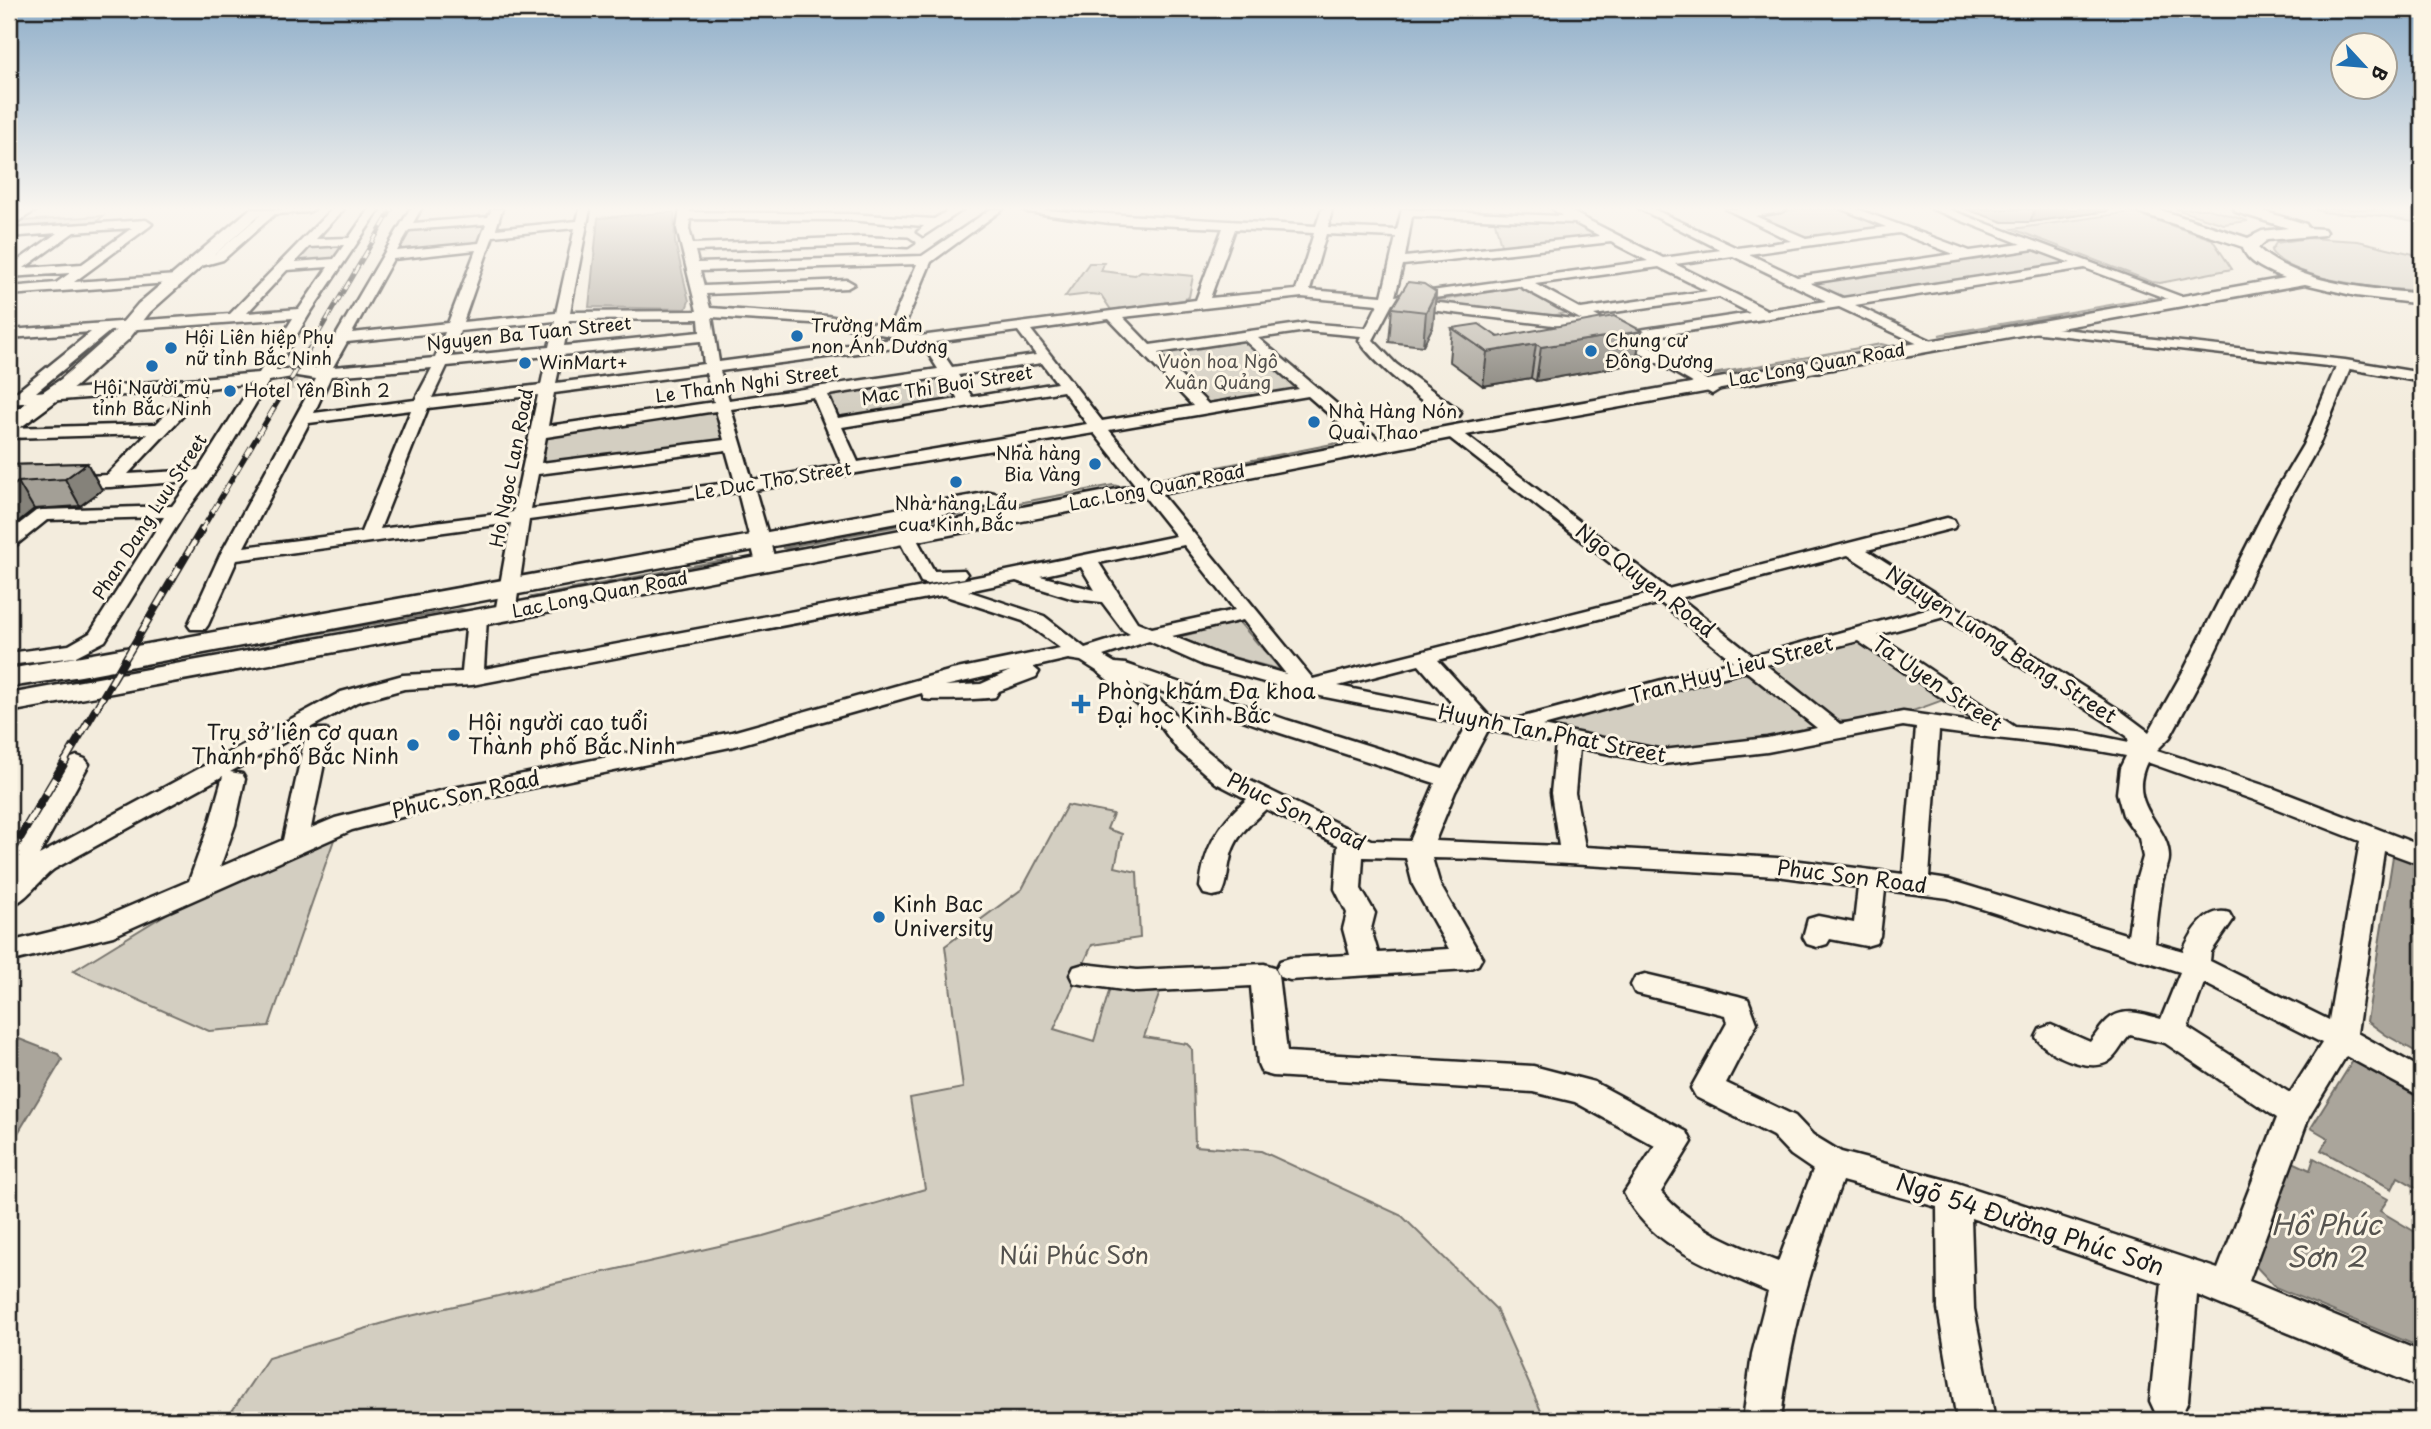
<svg xmlns="http://www.w3.org/2000/svg" width="2431" height="1429" viewBox="0 0 2431 1429" font-family="'Playpen Sans',sans-serif">
<style>
.green{fill:#d3cec1;stroke:#78756e;stroke-width:2}
.water{fill:#aaa59b;stroke:#716e68;stroke-width:2}
.lines{fill:none;stroke-linecap:round;stroke-linejoin:round}
.minor-tunnel{stroke:#c8c2b6;stroke-width:17;stroke-dasharray:17 8;stroke-linecap:butt}
.minor-casing{stroke:#1c1c1c;stroke-width:5}
.major-casing{stroke:#1c1c1c;stroke-width:5}
.minor{fill:#fcf5e5;fill-rule:evenodd}
.major{fill:#fcf5e5;fill-rule:evenodd}
.rail-far3-casing{stroke:#1c1c1c;stroke-width:4.5}
.rail-far2-casing{stroke:#1c1c1c;stroke-width:5}
.rail-far1-casing{stroke:#1c1c1c;stroke-width:8}
.rail-casing{stroke:#1c1c1c;stroke-width:9}
.rail-far3{stroke:#fcf5e5;stroke-width:2.5;stroke-dasharray:9;stroke-linecap:butt}
.rail-far2{stroke:#fcf5e5;stroke-width:3.5;stroke-dasharray:11;stroke-linecap:butt}
.rail-far1{stroke:#fcf5e5;stroke-width:5;stroke-dasharray:15;stroke-linecap:butt}
.rail{stroke:#fcf5e5;stroke-width:6;stroke-dasharray:18;stroke-linecap:butt}
.wall{fill:#a39f96;stroke:#1c1c1c;stroke-width:2}
.shaded-wall{fill:#85827a;stroke:#1c1c1c;stroke-width:2}
.building{fill:#beb9ae;stroke:#1c1c1c;stroke-width:2}
.poi-dot{fill:#1f6fb2;stroke:#fcf5e5;stroke-width:2.5}
.labels{text-anchor:middle;stroke-width:6;stroke-linejoin:round;paint-order:stroke}
.far-poi-label{font-size:18px;fill:#1c1c1c;stroke:#fcf5e5;text-anchor:start}
.far-street-label{font-size:18px;fill:#1c1c1c;stroke:#fcf5e5}
.far-park-label{font-size:18px;fill:#53514e;stroke:#fcf5e5}
.street-label{font-size:21px;fill:#1c1c1c;stroke:#fcf5e5}
.poi-label{font-size:21px;fill:#1c1c1c;stroke:#fcf5e5;text-anchor:start}
.near-street-label{font-size:24px;fill:#1c1c1c;stroke:#fcf5e5}
.near-park-label{font-size:24px;fill:#53514e;stroke:#fcf5e5}
.near-water-label{font-size:28px;font-style:italic;fill:#55534f;stroke:#fcf5e5}
</style>
<rect width="100%" height="100%" fill="#f3ecdd"/>
<filter id="ink" filterUnits="userSpaceOnUse"><feTurbulence type="fractalNoise" baseFrequency=".0143" numOctaves="2"/><feDisplacementMap in="SourceGraphic" scale="14" xChannelSelector="R" yChannelSelector="G"/><feConvolveMatrix kernelMatrix="1 2 1 2 8 2 1 2 1" color-interpolation-filters="sRGB"/></filter>
<g filter="url(#ink)">
<!-- green -->
<path class="green" d="M1800,209H1842L1882,225L1879,228L1811,237L1799,235L1757,216Z
M2175,209H2209L2248,221L2224,224Z
M2312,209H2422V223C2405,222 2389,216 2373,215C2351,213 2333,216 2312,209Z
M2131,212L2212,239L2232,269L2160,283L2152,282L2013,229Z
M103,216L93,225L9,230L21,221Z
M1494,218L1579,223L1608,237L1502,249Z
M488,222L481,245L395,255L410,228Z
M2308,238L2358,241L2422,256V290C2389,291 2290,280 2271,251L2276,243Z
M350,241L334,262L285,265L306,244Z
M2030,249L2068,261L2065,264L1853,298L1836,296L1812,283Z
M1089,263H1104L1101,271L1135,275L1141,271L1193,276L1189,297L1183,300L1111,310L1101,295L1090,294L1065,297Z
M1520,287L1564,313L1552,316L1434,301Z
M2150,298L2160,300L1939,335L1943,334Z
M1241,337L1306,388L1212,404L1201,403L1155,349Z
M1881,344L1894,347L1712,375V374Z
M942,375L948,377L964,400L835,420L826,393Z
M712,412L720,413L728,440L544,463L546,437L556,432Z
M1352,440L1361,443L1169,480L1163,478Z
M1113,485L1121,487L1114,491L812,546L787,549L782,548Z
M733,558L736,562L731,564L536,599L532,597Z
M461,609L468,611L464,614L9,694V687Z
M1239,622L1281,670L1218,653L1178,637Z
M1856,640L1870,644L1948,698C1912,712 1874,727 1834,720L1769,672L1766,664Z
M1739,673L1751,675L1817,726L1813,733L1658,751L1551,728L1555,724Z
M1067,805L1113,814L1107,829L1122,834L1115,867L1137,872L1140,938L1092,945L1054,1029L1094,1041L1111,985L1158,987L1160,992L1144,1037L1187,1044L1192,1049L1195,1146L1261,1151L1402,1216L1496,1309L1545,1420H226L268,1358L397,1319L763,1236L925,1189L910,1098L963,1088L945,946L1022,889Z
M336,834L269,1026L209,1031L73,971L212,886Z"/>
<!-- water -->
<path class="water" d="M674,212L675,242L689,301L686,309L589,307L598,218Z
M2393,856H2406L2422,862V1055L2386,1035L2367,1021Z
M9,1035L58,1054L62,1060L9,1148Z
M2354,1059L2422,1100V1191L2398,1177L2392,1189L2321,1150L2328,1138L2311,1128Z
M2314,1158L2388,1199L2380,1211L2422,1236V1348L2275,1287L2251,1261L2291,1161L2310,1170Z"/>
<g class="lines">
<!-- minor-tunnel -->
<path class="minor-tunnel" d="M284,382L297,381"/>
<!-- minor casing -->
<g class="minor-casing">
<path id="minor" d="M25,209H38L9,227V219Z
M314,209L308,212L275,214L223,260L194,268L188,264L215,254L260,215L255,214V210Z
M332,209H344L316,239L349,238L369,209H380L310,313L275,371L287,369L295,374L292,377L269,381L213,475L185,513L105,641L74,657L9,665V653L69,645L90,633L164,517L47,520L16,545L9,547V532L36,511L42,510L172,506L191,481L110,487L9,490V480L107,475L147,434L9,438V428L156,424L190,390L9,404V394H14L91,332L9,338V330L230,314ZM344,245L334,259L295,262L309,247ZM328,267L299,309L247,313L287,270ZM293,318L259,373L36,392L110,331ZM253,383L198,470L128,474L209,388Z
M410,209H421L413,223L488,217L492,209H502L496,229L577,221L580,209H590L570,312L697,311L677,229L680,209H690V212L848,214L934,219L951,209H964L923,236L917,232L924,226L848,220L690,219L689,229L693,244L862,237L908,239L914,243L908,247L862,245L695,251L698,263L922,256L991,209H1003L931,262L903,329L920,336L1196,300L1223,228L1110,223L1028,212L1023,209L1316,226L1322,209H1332L1328,227L1397,230L1402,209L1562,216L1553,209H1566L1663,258L1721,250L1640,209H1653L1737,248L1791,241L1726,209H1786L1781,212L1755,216L1806,238L1886,227L1842,209H1857L1970,251L2021,244L1932,209H1948L2193,301L2186,305L2181,304L2085,268L1855,305L1934,342L1936,345L1929,349L1839,307L1638,339L1717,386L1720,389L1712,394L1602,331L1422,309L1415,305L1422,301L1582,320L1519,286L1392,304L1373,340L1396,364L1459,410L1461,413L1459,416L1453,418C1431,412 1370,360 1359,340L1361,336L1306,331L1258,338L1383,443L1385,447L1383,451H1371L1308,396L1109,430L1313,679L1650,594L1446,435L1444,432L1446,429H1458L1668,589L1947,518L1954,520L1956,524L1954,528L1867,550L2121,711L2149,732L2185,668L2268,504L2303,445L2336,367L2032,332L2027,331V325L2345,360L2422,373V382L2350,369L2319,445L2286,504L2207,668L2170,737L2157,750L2275,789L2422,846V865L2384,851L2357,1033L2422,1069V1097L2346,1056L2309,1117L2249,1281L2422,1352V1388L2197,1295L2188,1401L2182,1414L2169,1420L2156,1414L2150,1401L2162,1283L1971,1218L1974,1309L1995,1420H1957L1938,1309L1937,1207L1842,1181C1813,1260 1789,1336 1781,1420H1743L1752,1354L1768,1292C1717,1269 1650,1248 1624,1193L1655,1146L1575,1102L1533,1092L1273,1076L1262,1073L1258,1064L1251,986L1137,992L1074,983L1070,975L1074,967L1084,964L1137,970L1264,964L1274,967L1278,975L1287,1052L1533,1066L1594,1082L1687,1132L1692,1142L1661,1192C1691,1228 1736,1245 1778,1262L1813,1170L1791,1155L1773,1136L1696,1097L1691,1088L1727,1023L1725,1015L1635,993L1631,985L1635,977L1645,974L1738,996L1748,999L1757,1023L1726,1083L1795,1116L1813,1135L1841,1152L1954,1182L2218,1269L2277,1118L2165,1043L2130,1035C2122,1043 2118,1055 2109,1061C2091,1074 2045,1054 2036,1037L2040,1029L2051,1025L2090,1042C2096,1035 2101,1026 2108,1020C2123,1006 2144,1014 2161,1019L2180,972L1948,898L1885,890L1880,936L1876,943L1866,946L1830,939L1827,944L1817,947L1807,944L1803,937L1808,919L1818,916L1854,923L1858,887L1777,876L1482,859L1432,858L1440,885L1482,958L1478,965L1468,969L1290,980L1280,977L1276,969L1280,961L1290,958L1350,955L1343,929L1347,913L1335,889L1338,845L1266,809C1250,824 1234,837 1230,860C1227,871 1228,883 1222,894L1213,896L1204,894L1200,887C1204,848 1218,824 1247,799L1216,783L1178,750L1156,720L1097,671L1081,661L1068,659L1033,667L1039,672L1036,677L999,691L995,697C986,699 933,701 924,699L922,693L735,746L444,806L352,830L113,936L9,962V942L95,921L189,881L209,825L223,776L54,869C39,880 26,902 9,906V862L69,759L77,756L85,759L89,764L39,855L341,692L403,675L462,672L467,618L470,614H484L487,618L484,669L982,576L1176,536L1094,433L755,490L776,563L766,569L756,563L738,492L529,520L515,613L512,617H498L495,613L511,523L237,560L208,625L205,629H191L188,625L220,555L316,379L297,376L294,373L302,368H317ZM1412,216L1575,223L1600,236L1405,257ZM486,224L479,243L397,251L409,230ZM575,228L556,313L463,322L493,236ZM1235,229L1314,233L1296,290L1210,298ZM1899,233L1954,254L1797,277L1749,254ZM1326,234L1396,237L1382,296L1310,290ZM1611,242L1648,261L1395,296L1403,265ZM2034,249L2071,263L1843,298L1810,283ZM476,250L448,323L352,333L393,259ZM1733,256L1826,301L1767,310L1675,264ZM917,264L890,326L827,316L710,308L706,294L847,288L854,284L847,280L704,286L700,271ZM1659,267L1707,291L1581,309L1535,284ZM1302,297L1378,304L1366,328L1306,323L1150,345L1123,317ZM1719,297L1750,313L1626,332L1594,315ZM712,317L827,324L901,338L719,362ZM699,319L700,332L564,346L569,320ZM1109,319L1193,406L1102,421L1031,330ZM555,321L549,347L451,357L460,331ZM1018,331L1036,355L952,367L935,342ZM445,332L435,358L333,367L347,342ZM1244,340L1299,389L1208,404L1158,353ZM701,341L704,364L556,383L562,355ZM917,345L924,347L938,369L729,400L720,371ZM547,356L541,385L432,398L447,366ZM1042,363L1057,383L972,397L958,375ZM432,368L415,400L314,413L331,376ZM706,373L714,402L548,426L554,393ZM944,377L958,399L838,418L828,395ZM1063,391L1087,424L858,462L842,427ZM538,395L513,512L380,529L428,408ZM813,397L842,465L752,480L731,409ZM411,410L361,532L244,547L309,423ZM716,411L724,440L541,463L546,437ZM726,450L735,482L531,509L538,474ZM1184,545L1235,610L1152,628L1137,622L1099,563ZM1848,555L1930,608L1753,656L1680,598ZM1081,567L1095,590L1040,576ZM1016,581L1074,599L1102,602L1123,630L1130,634L1085,648L1044,616L968,591ZM943,595L1023,621L1060,648L952,670L732,732L444,790L335,818L311,828L330,734L326,729H310L306,734L283,840L220,867L235,825L245,779L242,774L230,772L357,702L404,689L472,685ZM1661,603L1733,661L1512,720L1489,716L1438,660ZM1944,617L2105,721L2127,736L2129,742L2080,732L2015,727L1878,635ZM1243,620L1286,674L1219,655L1172,636ZM1149,641L1203,665L1300,692L1467,725L1443,769L1287,720L1126,664L1115,663L1103,656ZM1858,641L1979,723L1903,712L1840,724L1766,665ZM1419,665L1458,710L1338,686ZM1010,671L981,684L945,686ZM1746,671L1817,728L1767,738L1663,750L1543,726ZM1140,684L1271,730L1435,783L1410,841L1371,840L1234,773L1194,740L1172,710ZM1903,726L1916,728L1903,874L1777,858L1585,847L1575,793L1579,748L1663,764L1767,752ZM1488,730L1556,743L1551,793L1559,846L1435,841L1455,792ZM1939,731C2001,740 2064,743 2126,756L2120,768L2117,793L2123,815L2139,838L2143,857L2136,881L2128,935L1949,880L1929,877ZM2147,762L2257,801L2360,841L2329,1020L2210,961L2211,952L2233,920L2229,913C2207,906 2191,933 2183,951L2155,943C2157,923 2159,903 2162,884C2163,875 2169,866 2169,858C2170,824 2125,808 2147,762ZM1363,857L1406,858L1413,885L1449,949L1378,953L1371,929L1375,913L1361,889ZM2204,983L2322,1043L2290,1093L2188,1028Z
M146,220L152,224L150,226L74,282L177,275L182,276V282L9,295V287L56,283L70,273L9,277V267L57,233L9,237V229ZM132,228L82,264L24,268L74,232Z
M906,530L913,532L934,571L964,570L967,574L964,578L928,584L921,582L897,536Z"/>
</g>
<!-- major casing -->
<g class="major-casing">
<path id="major" d="M250,209H266L150,312L129,339L75,387L17,430L9,431V415L61,379L115,331L138,304Z
M2136,209H2157L2248,238L2262,231L2288,228L2236,212L2234,209H2256L2306,224L2308,228L2324,229L2326,232L2324,235L2267,240L2258,248C2296,284 2372,289 2422,294V304L2356,296L2305,284L1487,431L520,618L9,712V694L520,602L1487,419L2285,278C2269,272 2246,263 2243,247L2138,212Z
M990,492L998,494L1002,499L998,504L81,676L9,687V669Z"/>
</g>
<!-- minor -->
<use href="#minor" class="minor"/>
<!-- major -->
<use href="#major" class="major"/>
<!-- rail-far3 casing -->
<g class="rail-far3-casing">
<path id="rail-far3" d="M308,351L392,209"/>
</g>
<!-- rail-far2 casing -->
<g class="rail-far2-casing">
<path id="rail-far2" d="M201,531L309,349"/>
</g>
<!-- rail-far1 casing -->
<g class="rail-far1-casing">
<path id="rail-far1" d="M65,761L202,529"/>
</g>
<!-- rail casing -->
<g class="rail-casing">
<path id="rail" d="M9,856L66,760"/>
</g>
<!-- rail-far3 -->
<use href="#rail-far3" class="rail-far3"/>
<!-- rail-far2 -->
<use href="#rail-far2" class="rail-far2"/>
<!-- rail-far1 -->
<use href="#rail-far1" class="rail-far1"/>
<!-- rail -->
<use href="#rail" class="rail"/>
</g>
<!-- wall -->
<path class="wall" d="M1966,209H2108L2107,211L2030,222H2003Z
M1436,292L1433,326L1423,346L1389,342L1392,308Z
M1452,328L1498,337L1642,331L1635,364L1536,381L1531,378L1483,386L1449,361Z
M87,463L102,490L80,506L34,509L9,529V465Z"/>
<!-- shaded-wall -->
<path class="shaded-wall" d="M2035,209H2108L2107,211L2030,222Z
M1436,292L1433,326L1423,346L1426,312Z
M1642,331L1635,364L1536,381L1541,347Z
M1536,344L1531,378L1483,386L1487,352Z
M87,463L102,490L80,506L65,479Z
M18,482L34,509L9,529V489Z"/>
<!-- building -->
<path class="building" d="M1408,282L1424,284L1436,292L1426,312L1392,308Z
M1614,316L1642,331L1541,347L1536,344L1487,352L1452,328L1479,324L1498,337Z
M87,463L65,479L18,482L9,489V465Z"/>
</g>
<!-- sky -->
<linearGradient id="sky" x2="0" y2="1"><stop stop-color="#8faec9"/><stop offset="0.51" stop-color="#faf6f0"/><stop offset="1" stop-color="#faf6f0" stop-opacity="0"/></linearGradient>
<rect width="2431" height="409" fill="url(#sky)"/>
<!-- markers -->
<g class="poi-dot">
<circle cx="797" cy="336" r="7"/>
<circle cx="171" cy="348" r="7"/>
<circle cx="1591" cy="351" r="7"/>
<circle cx="525" cy="363" r="7"/>
<circle cx="152" cy="366" r="7"/>
<circle cx="230" cy="391" r="7"/>
<circle cx="1314" cy="422" r="7"/>
<circle cx="1095" cy="464" r="7"/>
<circle cx="956" cy="482" r="7"/>
<path d="M1077.5 693.5h7v7h7v7h-7v7h-7v-7h-7v-7h7z"/>
<circle cx="454" cy="735" r="7"/>
<circle cx="413" cy="745" r="7"/>
<circle cx="879" cy="917" r="7"/>
</g>
<g class="labels">
<!-- far-poi labels -->
<g class="far-poi-label">
<text x="811" y="332">Trường Mầm<tspan x="811" dy="21">non Ánh Dương</tspan></text>
<text x="185" y="344">Hội Liên hiệp Phụ<tspan x="185" dy="21">nữ tỉnh Bắc Ninh</tspan></text>
<text x="1605" y="347">Chung cư<tspan x="1605" dy="21">Đông Dương</tspan></text>
<text x="539" y="369">WinMart+</text>
<text x="152" y="394" text-anchor="middle">Hội Người mù<tspan x="152" dy="21">tỉnh Bắc Ninh</tspan></text>
<text x="244" y="397">Hotel Yên Bình 2</text>
<text x="1328" y="418">Nhà Hàng Nón<tspan x="1328" dy="21">Quai Thao</tspan></text>
<text x="1081" y="460" text-anchor="end">Nhà hàng<tspan x="1081" dy="21">Bia Vàng</tspan></text>
<text x="956" y="510" text-anchor="middle">Nhà hàng Lẩu<tspan x="956" dy="21">cua Kinh Bắc</tspan></text>
</g>
<!-- far-street labels -->
<g class="far-street-label">
<text transform="translate(529 334) rotate(-6)" y="6">Nguyen Ba Tuan Street</text>
<text transform="translate(1817 365) rotate(-10)" y="6">Lac Long Quan Road</text>
<text transform="translate(747 384) rotate(-8)" y="6">Le Thanh Nghi Street</text>
<text transform="translate(947 386) rotate(-9)" y="6">Mac Thi Buoi Street</text>
<text transform="translate(512 468) rotate(-79)" y="6">Ho Ngoc Lan Road</text>
<text transform="translate(773 481) rotate(-9)" y="6">Le Duc Tho Street</text>
<text transform="translate(1157 488) rotate(-11)" y="6">Lac Long Quan Road</text>
<text transform="translate(150 517) rotate(-57)" y="6">Phan Dang Luu Street</text>
<text transform="translate(600 595) rotate(-11)" y="6">Lac Long Quan Road</text>
</g>
<!-- far-park labels -->
<g class="far-park-label">
<text x="1218" y="368">Vuòn hoa Ngô<tspan x="1218" dy="21">Xuân Quảng</tspan></text>
</g>
<!-- street labels -->
<g class="street-label">
<text transform="translate(1645 581) rotate(38)" y="7">Ngo Quyen Road</text>
<text transform="translate(2001 645) rotate(33)" y="7">Nguyen Luong Bang Street</text>
<text transform="translate(1731 670) rotate(-15)" y="7">Tran Huy Lieu Street</text>
<text transform="translate(1937 684) rotate(34)" y="7">Ta Uyen Street</text>
<text transform="translate(1552 734) rotate(11)" y="7">Huynh Tan Phat Street</text>
<text transform="translate(466 795) rotate(-13)" y="7">Phuc Son Road</text>
<text transform="translate(1296 812) rotate(26)" y="7">Phuc Son Road</text>
<text transform="translate(1852 877) rotate(7)" y="7">Phuc Son Road</text>
</g>
<!-- poi labels -->
<g class="poi-label">
<text x="1097" y="699">Phòng khám Đa khoa<tspan x="1097" dy="24">Đại học Kinh Bắc</tspan></text>
<text x="468" y="730">Hội người cao tuổi<tspan x="468" dy="24">Thành phố Bắc Ninh</tspan></text>
<text x="399" y="740" text-anchor="end">Trụ sở liên cơ quan<tspan x="399" dy="24">Thành phố Bắc Ninh</tspan></text>
<text x="893" y="912">Kinh Bac<tspan x="893" dy="24">University</tspan></text>
</g>
<!-- near-street labels -->
<g class="near-street-label">
<text transform="translate(2030 1225) rotate(18)" y="8">Ngõ 54 Đường Phúc Sơn</text>
</g>
<!-- near-park labels -->
<g class="near-park-label">
<text x="1074" y="1264">Núi Phúc Sơn</text>
</g>
<!-- near-water labels -->
<g class="near-water-label">
<text x="2326" y="1235">Hồ Phúc<tspan x="2326" dy="32">Sơn 2</tspan></text>
</g>
</g>
<!-- margin -->
<rect width="2431" height="1429" fill="none" stroke="#fcf5e5" stroke-width="35"/>
<rect x="18" y="18" width="2396" height="1394" fill="none" stroke="#1c1c1c" stroke-width="2.5" filter="url(#ink)"/>
<!-- north arrow -->
<g transform="translate(2364 66) rotate(116)"><circle r="33" fill="#fcf5e5" stroke="#a29e95" stroke-width="2"/>
<path d="M0-5L12 26L0 18L-12 26Z" fill="#1f6fb2"/>
<text y="-10" font-size="19" font-weight="bold" text-anchor="middle" fill="#1c1c1c">B</text>
</g>
</svg>
